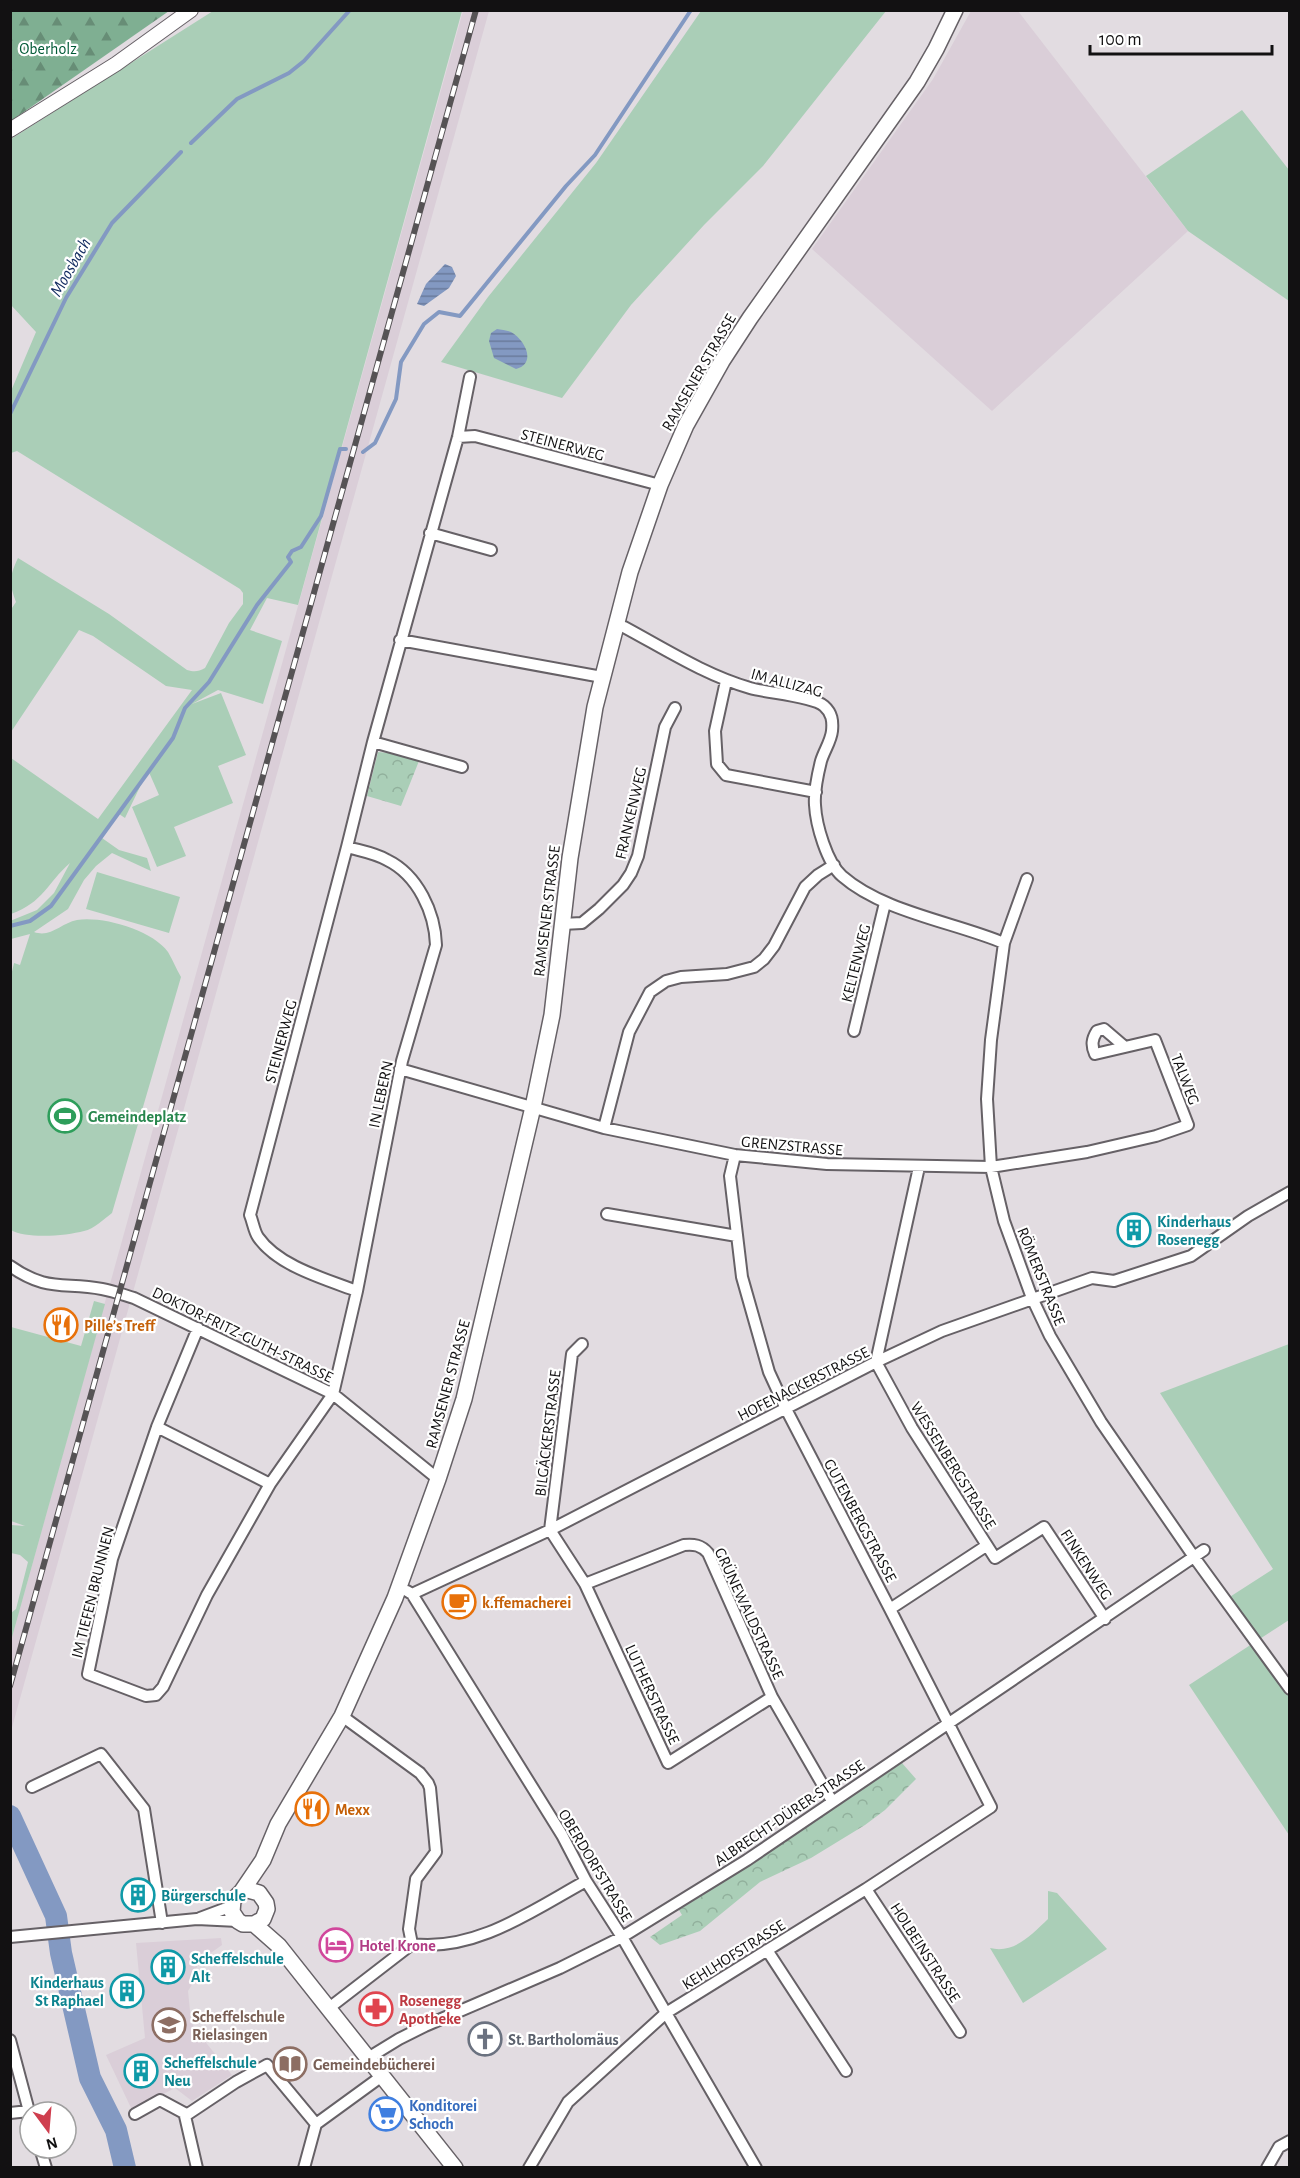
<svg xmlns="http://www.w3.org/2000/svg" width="1300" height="2178" viewBox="0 0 1300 2178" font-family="'Alegreya Sans',sans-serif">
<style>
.built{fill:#daced8}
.grass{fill:#aaceb7}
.forest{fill:url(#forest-firs)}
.park{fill:url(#park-crowns)}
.water{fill:url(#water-rules)}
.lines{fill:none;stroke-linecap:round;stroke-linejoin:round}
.stream{stroke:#8399c2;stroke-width:4}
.river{stroke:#8399c2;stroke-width:22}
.minor-casing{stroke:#666166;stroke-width:14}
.tertiary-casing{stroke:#666166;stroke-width:16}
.secondary-casing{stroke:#666166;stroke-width:18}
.minor{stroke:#fff;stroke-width:10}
.tertiary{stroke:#fff;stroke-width:14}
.secondary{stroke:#fff;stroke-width:15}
.rail-casing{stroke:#565355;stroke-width:6}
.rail{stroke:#fff;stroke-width:4;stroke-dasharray:11;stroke-linecap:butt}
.labels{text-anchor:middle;stroke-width:4.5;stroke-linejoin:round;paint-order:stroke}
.park-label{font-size:16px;fill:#015a36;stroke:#fff}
.street-label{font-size:16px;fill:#121112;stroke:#fff}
.leisure-label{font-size:16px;font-weight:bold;fill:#27864d;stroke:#fff;text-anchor:start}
.culture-label{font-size:16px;font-weight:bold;fill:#0d838f;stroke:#fff;text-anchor:start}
.food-label{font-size:16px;font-weight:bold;fill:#c56008;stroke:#fff;text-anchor:start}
.hotel-label{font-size:16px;font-weight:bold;fill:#b23c85;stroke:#fff;text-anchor:start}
.health-label{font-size:16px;font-weight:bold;fill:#be3a42;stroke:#fff;text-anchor:start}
.education-label{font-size:16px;font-weight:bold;fill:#785e54;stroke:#fff;text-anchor:start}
.worship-label{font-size:16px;font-weight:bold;fill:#5b616d;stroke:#fff;text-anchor:start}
.shop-label{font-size:16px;font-weight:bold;fill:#366cbe;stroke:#fff;text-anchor:start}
.water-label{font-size:18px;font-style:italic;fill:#142d61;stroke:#fff}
</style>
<defs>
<pattern id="forest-firs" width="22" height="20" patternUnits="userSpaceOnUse" patternTransform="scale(1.5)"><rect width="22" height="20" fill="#7faf92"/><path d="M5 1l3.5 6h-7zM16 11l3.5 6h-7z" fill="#678d76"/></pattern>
<pattern id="park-crowns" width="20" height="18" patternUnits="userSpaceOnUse" patternTransform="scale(1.5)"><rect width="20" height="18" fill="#aaceb7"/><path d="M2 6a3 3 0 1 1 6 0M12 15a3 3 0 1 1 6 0" fill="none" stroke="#91b09c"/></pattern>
<pattern id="water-rules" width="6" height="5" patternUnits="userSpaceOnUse" patternTransform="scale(1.5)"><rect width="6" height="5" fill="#8399c2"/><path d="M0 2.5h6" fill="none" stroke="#6a7b9c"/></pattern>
</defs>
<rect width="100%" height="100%" fill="#e2dce1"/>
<!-- built -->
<path class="built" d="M463,11H489L11,1731V1641Z
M971,11H1018L1188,231L992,411L812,249L933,79Z
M221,1938L222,1945L198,1962L193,1983L188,1991L191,2021L195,2029L232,2075L192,2101L175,2088L132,2110L106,2055L145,2038L136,1943Z"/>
<!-- grass -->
<path class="grass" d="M213,11H462L298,605L267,598L250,630L282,641L263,704L218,690L192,704L221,693L246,755L218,766L233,803L174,827L186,856L157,867L132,807L159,795L148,770L125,818L119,814L102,838L119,850L147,858L151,871L112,853L96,866L84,880L68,909L34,932C51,938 61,923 77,920C103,916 152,930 168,952C173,960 176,969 181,977L112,1213C104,1219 94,1229 84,1231C66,1236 26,1239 11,1230V976L14,963L20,965L30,934L11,939L10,921L37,910L54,893L70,863C47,883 44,902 11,914V758L98,819L192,690L166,686L93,636L79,630L11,732L10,611L16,602C9,583 9,577 18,558L109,614L187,670C194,672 198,672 205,668L229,623L243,604V593L240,589L17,451L11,453V391L36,332L11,305V139Z
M701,11H886L763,166L704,225L631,305L562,398L441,362L488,297L596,163Z
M1242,110L1289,170V301L1188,231L1146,176Z
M97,872L180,897L169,933L86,909Z
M94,1301L105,1304L11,1641V1613L16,1609L28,1562L20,1555L11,1553V1525L25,1526L11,1521V1327L81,1346Z
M1289,1344V1620L1255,1642L1289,1689V1835L1189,1685L1255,1642L1225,1600L1273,1569L1160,1393Z
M1048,1891L1057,1893L1107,1949L1023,2003L990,1948C1014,1954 1031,1935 1048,1919Z"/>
<!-- forest -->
<path class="forest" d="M11,10H169V11L11,121Z"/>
<!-- park -->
<path class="park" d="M378,752L421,756L401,806L367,796Z
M902,1763L916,1779L885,1810L865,1825L811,1858L760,1882L700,1931L660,1945L650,1937L682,1915L679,1910L742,1870Z"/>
<!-- water -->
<path class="water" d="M445,264L452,267L456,276L449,288L424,306L417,304L426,284Z
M497,329C501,330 507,330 511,332C525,340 537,363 516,369L494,358L489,341L491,333Z"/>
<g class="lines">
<!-- stream -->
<path class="stream" d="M191,143L237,99L289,73L304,61L350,10
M10,414L66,298L112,223L181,152
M363,452L375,443L396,399L401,362L424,324L439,312L460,316L566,186L595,155L691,10
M10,926L30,921L51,906L173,738L185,708L209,682L257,605L291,562L288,557L292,551L301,547L321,516L340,449H346"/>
<!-- river -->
<path class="river" d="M10,1816L56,1916L61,1953L90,2078L116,2130L125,2168"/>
<!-- minor casing -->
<g class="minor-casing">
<path id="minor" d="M458,437L475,436L660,485
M430,533L491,550
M615,624L624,627C665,649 705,675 750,688C767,693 813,696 824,706C832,713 833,721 832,731C831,741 824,751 821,761C818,773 814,792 815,805C816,825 827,863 842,876C883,912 954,922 1004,943
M400,640L602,677
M726,681L715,731L717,764L726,775L816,792
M373,742L462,767
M1027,879L1004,943L991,1040L987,1099L991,1167L1004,1221L1032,1298L1050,1336L1101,1422L1194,1557L1290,1689
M562,924L582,923L599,909L623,885L631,873L638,856L665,727L675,708
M854,1031L885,903
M400,1069L604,1128L735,1155L827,1164L991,1167L1087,1152L1156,1136L1188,1125L1155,1040L1125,1047L1104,1029L1097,1031C1092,1039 1091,1045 1095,1054L1125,1047
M604,1128L629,1032L650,992L666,981L681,977L727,974L754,967L764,959L774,946L805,887L818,875L834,865
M919,1167L876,1362L912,1428L995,1558L1044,1527L1105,1619
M607,1214L737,1236
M10,1266C47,1292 63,1282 102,1289C113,1291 124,1295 134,1298L333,1394L438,1479
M357,1291C325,1279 278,1266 258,1237C254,1231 253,1222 250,1215L347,847L373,742L458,437L470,377
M198,1328L157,1427L112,1559L88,1674L146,1696L156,1695L163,1687L207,1595L270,1484L333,1394L357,1291L402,1061L436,945C435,913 418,875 387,860C375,853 361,851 347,847
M582,1344L572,1354L550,1530L585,1584L668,1763L772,1697
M157,1427L270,1484
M585,1584L684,1545C694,1544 701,1545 708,1553L772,1697L832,1801
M407,1591L412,1594L562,1835L586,1881L622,1937L756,2168
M412,1594L550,1530L876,1362L942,1331L1092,1278L1114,1281L1191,1256L1248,1216L1290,1192
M890,1609L986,1546
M342,1716L420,1773L428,1783L430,1788L436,1852L416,1879L409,1929L412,1944
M32,1787L101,1754L144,1809L162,1923
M866,1889L960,2032
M200,1918L232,1906
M10,1937L197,1919L238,1921
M767,1950L846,2071
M329,2008L412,1944C476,1952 533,1910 586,1881
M10,2040L30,2115
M368,2058L399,2039L425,2026L560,1968L622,1937L747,1860L1204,1550
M10,2113L29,2111
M135,2114L160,2100L186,2114
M40,2148L46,2168
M197,2168L185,2116L236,2082L267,2065L316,2124
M304,2168L316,2124L382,2076
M529,2168L568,2102L666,2013L866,1889L991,1807L890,1609L786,1409L769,1372L742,1277L730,1176L735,1155
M1267,2168L1279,2147L1290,2141"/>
</g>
<!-- tertiary casing -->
<g class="tertiary-casing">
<path id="tertiary" d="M10,130L116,64L191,10"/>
</g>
<!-- secondary casing -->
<g class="secondary-casing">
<path id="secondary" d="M242,1891L248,1890L259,1893L266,1903L267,1909L263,1919L254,1924H243L238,1921L232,1912L233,1900L242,1891L263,1860L278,1824L342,1716L395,1598L438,1479L464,1399L533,1107L552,1015L570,858L595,707L630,572L660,485L686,425L722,361L750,318L917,82L936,49L955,10
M254,1924L279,1946L455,2168"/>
</g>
<!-- minor -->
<use href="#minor" class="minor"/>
<!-- tertiary -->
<use href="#tertiary" class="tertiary"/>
<!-- secondary -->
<use href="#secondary" class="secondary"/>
<!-- rail casing -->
<g class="rail-casing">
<path id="rail" d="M10,1686L476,10"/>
</g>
<!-- rail -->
<use href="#rail" class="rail"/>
</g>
<!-- icons -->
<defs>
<g id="stadium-ring" transform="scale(1.725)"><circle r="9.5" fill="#fff" stroke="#2e9e5b" stroke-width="1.5"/><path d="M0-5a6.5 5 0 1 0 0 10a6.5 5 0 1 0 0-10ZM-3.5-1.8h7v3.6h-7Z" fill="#2e9e5b"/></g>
<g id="building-ring" transform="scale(1.725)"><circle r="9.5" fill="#fff" stroke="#0f9aa8" stroke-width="1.5"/><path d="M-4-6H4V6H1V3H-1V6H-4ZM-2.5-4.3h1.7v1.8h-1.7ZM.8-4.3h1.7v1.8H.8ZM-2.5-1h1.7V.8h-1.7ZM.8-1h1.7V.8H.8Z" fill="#0f9aa8"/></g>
<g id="restaurant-ring" transform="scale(1.725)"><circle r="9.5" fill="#fff" stroke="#e8710a" stroke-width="1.5"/><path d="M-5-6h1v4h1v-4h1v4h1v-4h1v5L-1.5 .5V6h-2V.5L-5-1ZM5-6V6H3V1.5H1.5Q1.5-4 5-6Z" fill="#e8710a"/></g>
<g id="cafe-ring" transform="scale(1.725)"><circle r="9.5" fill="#fff" stroke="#e8710a" stroke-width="1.5"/><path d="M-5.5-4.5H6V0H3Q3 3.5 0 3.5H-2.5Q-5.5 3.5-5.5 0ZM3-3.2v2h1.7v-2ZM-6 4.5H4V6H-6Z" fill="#e8710a"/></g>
<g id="hotel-ring" transform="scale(1.725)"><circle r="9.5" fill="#fff" stroke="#d1479c" stroke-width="1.5"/><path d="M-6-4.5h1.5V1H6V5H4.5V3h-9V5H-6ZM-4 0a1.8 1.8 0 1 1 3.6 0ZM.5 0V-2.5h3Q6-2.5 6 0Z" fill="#d1479c"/></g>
<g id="pharmacy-ring" transform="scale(1.725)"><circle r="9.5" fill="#fff" stroke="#e0444e" stroke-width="1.5"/><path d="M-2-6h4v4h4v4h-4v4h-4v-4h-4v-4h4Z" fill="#e0444e"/></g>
<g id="school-ring" transform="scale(1.725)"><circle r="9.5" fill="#fff" stroke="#8d6e63" stroke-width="1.5"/><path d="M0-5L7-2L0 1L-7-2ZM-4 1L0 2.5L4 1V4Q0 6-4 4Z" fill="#8d6e63"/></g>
<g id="church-ring" transform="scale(1.725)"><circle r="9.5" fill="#fff" stroke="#6b7280" stroke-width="1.5"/><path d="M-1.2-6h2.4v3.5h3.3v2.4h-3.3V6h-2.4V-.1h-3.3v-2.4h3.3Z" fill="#6b7280"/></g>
<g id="library-ring" transform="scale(1.725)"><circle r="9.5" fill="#fff" stroke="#8d6e63" stroke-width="1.5"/><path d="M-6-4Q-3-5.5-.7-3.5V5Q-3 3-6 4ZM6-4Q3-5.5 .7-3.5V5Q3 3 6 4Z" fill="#8d6e63"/></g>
<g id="supermarket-ring" transform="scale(1.725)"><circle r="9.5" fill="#fff" stroke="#3f7fe0" stroke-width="1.5"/><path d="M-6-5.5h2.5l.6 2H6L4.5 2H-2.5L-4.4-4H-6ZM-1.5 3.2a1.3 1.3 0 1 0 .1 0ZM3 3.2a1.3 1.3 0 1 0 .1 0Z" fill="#3f7fe0"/></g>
</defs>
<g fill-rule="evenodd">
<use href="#stadium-ring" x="65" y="1116"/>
<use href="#building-ring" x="1134" y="1230"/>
<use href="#restaurant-ring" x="61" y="1325"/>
<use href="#cafe-ring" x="459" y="1602"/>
<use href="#restaurant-ring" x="312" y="1809"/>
<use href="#building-ring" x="138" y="1895"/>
<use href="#hotel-ring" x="336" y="1945"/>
<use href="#building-ring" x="168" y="1967"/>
<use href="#building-ring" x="127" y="1991"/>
<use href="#pharmacy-ring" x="376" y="2009"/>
<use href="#school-ring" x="169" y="2025"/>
<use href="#church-ring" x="485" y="2039"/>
<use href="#library-ring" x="290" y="2064"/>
<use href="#building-ring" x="141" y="2071"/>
<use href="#supermarket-ring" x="386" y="2114"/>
</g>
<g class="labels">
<!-- park labels -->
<g class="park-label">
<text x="48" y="54">Oberholz</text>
</g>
<!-- street labels -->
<g class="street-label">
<text transform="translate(698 372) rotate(-60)" y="6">RAMSENER STRASSE</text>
<text transform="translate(563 444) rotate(15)" y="6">STEINERWEG</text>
<text transform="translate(787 682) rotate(15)" y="6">IM ALLIZAG</text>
<text transform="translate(630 813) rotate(-77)" y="6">FRANKENWEG</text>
<text transform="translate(546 911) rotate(-83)" y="6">RAMSENER STRASSE</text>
<text transform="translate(855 963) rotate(-76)" y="6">KELTENWEG</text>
<text transform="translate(280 1041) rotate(-75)" y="6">STEINERWEG</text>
<text transform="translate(1186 1079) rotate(69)" y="6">TALWEG</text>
<text transform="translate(380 1094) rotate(-78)" y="6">IN LEBERN</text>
<text transform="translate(792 1145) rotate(5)" y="6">GRENZSTRASSE</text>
<text transform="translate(1042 1276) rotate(68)" y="6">RÖMERSTRASSE</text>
<text transform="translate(243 1334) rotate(26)" y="6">DOKTOR-FRITZ-GUTH-STRASSE</text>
<text transform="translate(803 1383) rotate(-27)" y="6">HOFENACKERSTRASSE</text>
<text transform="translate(447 1384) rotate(-75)" y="6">RAMSENER STRASSE</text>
<text transform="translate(547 1433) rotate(-83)" y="6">BILGÄCKERSTRASSE</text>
<text transform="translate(954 1465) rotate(58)" y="6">WESSENBERGSTRASSE</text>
<text transform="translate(861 1520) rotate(62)" y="6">GUTENBERGSTRASSE</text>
<text transform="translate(1087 1564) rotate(57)" y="6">FINKENWEG</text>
<text transform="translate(92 1592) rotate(-76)" y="6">IM TIEFEN BRUNNEN</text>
<text transform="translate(750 1613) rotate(65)" y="6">GRÜNEWALDSTRASSE</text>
<text transform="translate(653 1694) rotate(65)" y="6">LUTHERSTRASSE</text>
<text transform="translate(789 1812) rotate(-34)" y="6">ALBRECHT-DÜRER-STRASSE</text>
<text transform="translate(596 1865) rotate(59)" y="6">OBERDORFSTRASSE</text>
<text transform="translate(926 1952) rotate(57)" y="6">HOLBEINSTRASSE</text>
<text transform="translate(733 1954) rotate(-32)" y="6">KEHLHOFSTRASSE</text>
</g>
<!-- leisure labels -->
<g class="leisure-label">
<text x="88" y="1122">Gemeindeplatz</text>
</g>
<!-- culture labels -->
<g class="culture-label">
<text x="1157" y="1227">Kinderhaus<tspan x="1157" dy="18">Rosenegg</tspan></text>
<text x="161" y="1901">Bürgerschule</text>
<text x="191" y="1964">Scheffelschule<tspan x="191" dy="18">Alt</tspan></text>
<text x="104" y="1988" text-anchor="end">Kinderhaus<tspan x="104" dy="18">St Raphael</tspan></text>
<text x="164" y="2068">Scheffelschule<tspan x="164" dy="18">Neu</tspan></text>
</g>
<!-- food labels -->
<g class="food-label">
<text x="84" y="1331">Pille’s Treff</text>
<text x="482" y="1608">k.ffemacherei</text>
<text x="335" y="1815">Mexx</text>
</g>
<!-- hotel labels -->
<g class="hotel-label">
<text x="359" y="1951">Hotel Krone</text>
</g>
<!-- health labels -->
<g class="health-label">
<text x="399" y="2006">Rosenegg<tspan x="399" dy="18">Apotheke</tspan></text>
</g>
<!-- education labels -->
<g class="education-label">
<text x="192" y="2022">Scheffelschule<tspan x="192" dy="18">Rielasingen</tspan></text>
<text x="313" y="2070">Gemeindebücherei</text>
</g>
<!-- worship labels -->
<g class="worship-label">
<text x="508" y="2045">St. Bartholomäus</text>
</g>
<!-- shop labels -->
<g class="shop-label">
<text x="409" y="2111">Konditorei<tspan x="409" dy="18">Schoch</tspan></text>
</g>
<!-- water labels -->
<g class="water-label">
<text transform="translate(70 267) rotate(-60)" y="6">Moosbach</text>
</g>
</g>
<!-- border -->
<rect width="1300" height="2178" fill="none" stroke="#121112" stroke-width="24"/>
<!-- north arrow -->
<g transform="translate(48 2130) rotate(164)"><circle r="28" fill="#ffffff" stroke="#a0a0a0" stroke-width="1.5"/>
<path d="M0-4.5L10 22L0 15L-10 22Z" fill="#cf3e4e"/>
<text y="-9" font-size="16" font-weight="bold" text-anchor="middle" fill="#121112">N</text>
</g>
<!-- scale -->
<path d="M1090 45v9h182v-9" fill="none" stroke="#121112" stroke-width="3"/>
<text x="1099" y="45" font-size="18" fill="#121112" stroke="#ffffff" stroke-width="4.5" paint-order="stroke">100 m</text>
</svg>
